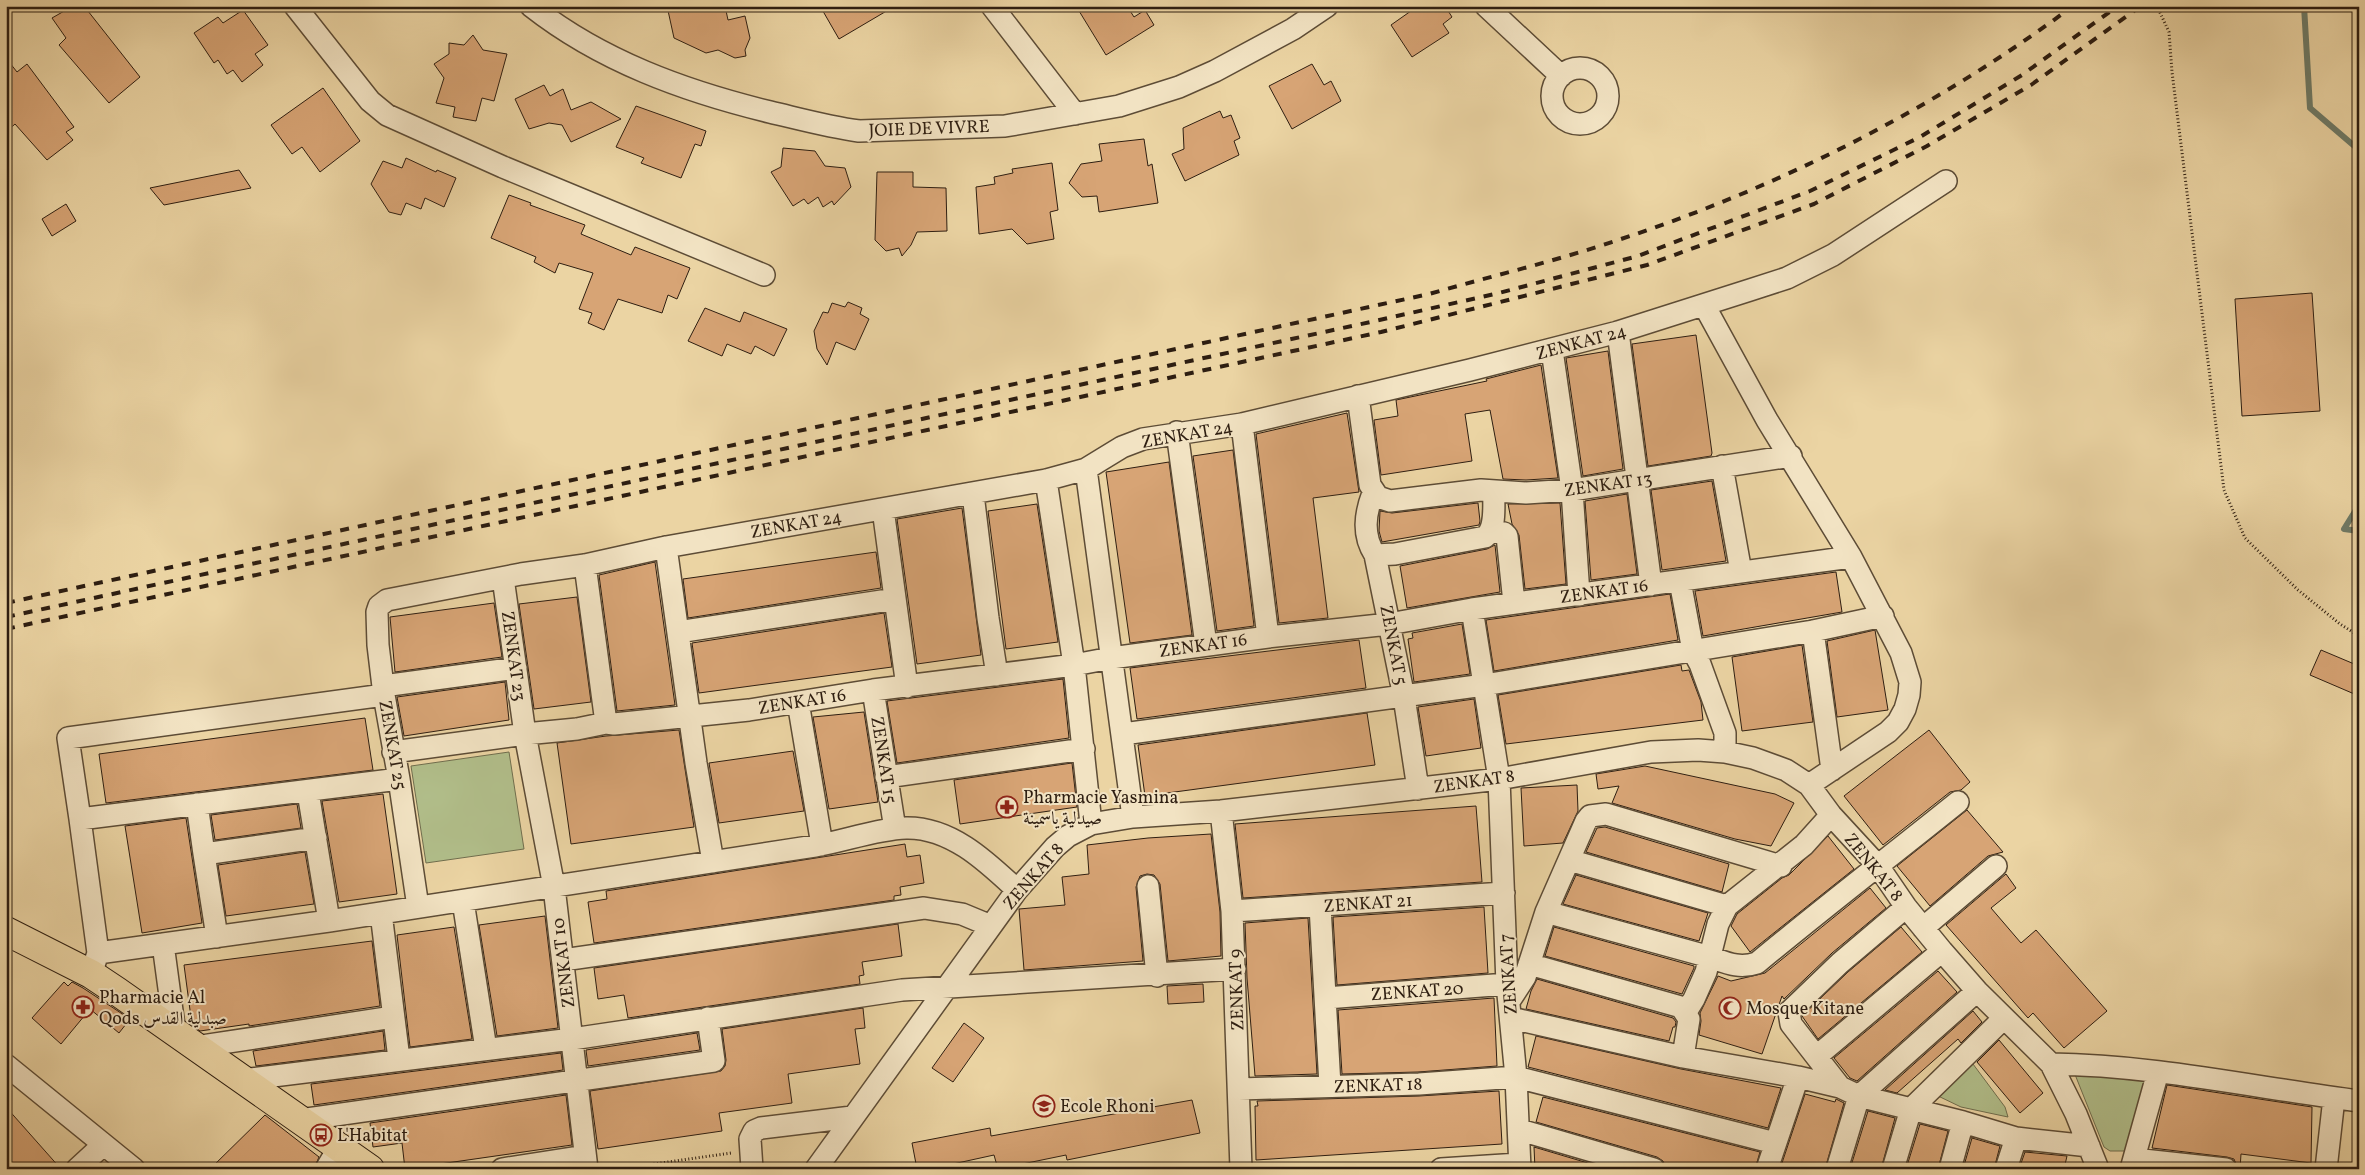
<svg xmlns="http://www.w3.org/2000/svg" width="2365" height="1175" viewBox="0 0 2365 1175" font-family="Vollkorn,Amiri,serif">
<style>
.green{fill:#b1be8a;stroke:#706e4e}
.lines{fill:none;stroke-linecap:round;stroke-linejoin:round}
.stream{stroke:#6f7b67;stroke-width:6}
.building{fill:#d7a475;stroke:#2e1e11}
.minor-casing{stroke:#5d4c36;stroke-width:24}
.major-casing{stroke:#2e1e11;stroke-width:30}
.path{stroke:#2e1e11;stroke-width:3;stroke-dasharray:1 2.5;stroke-linecap:butt}
.minor{stroke:#f2e3c3;stroke-width:21}
.major{stroke:#ebd4a3;stroke-width:28}
.rail{stroke:#2e1e11;stroke-width:4;stroke-dasharray:9 9;stroke-linecap:butt}
.labels{text-anchor:middle;stroke-width:4;stroke-linejoin:round;paint-order:stroke}
.street-label{font-size:18px;fill:#2e1e11;stroke:#f2e3c3}
.poi-label{font-size:18px;fill:#2e1e11;stroke:#f2e3c3;text-anchor:start}
</style>
<rect width="100%" height="100%" fill="#ebd4a3"/>
<filter id="stains"><feTurbulence type="fractalNoise" baseFrequency=".004" numOctaves="4"/><feColorMatrix values="0 0 0 0 .2 0 0 0 0 .09 0 0 0 0 .02 0 0 0 .5 -.17"/></filter>
<radialGradient id="worn" r=".72"><stop offset=".6" stop-color="#630" stop-opacity="0"/><stop offset="1" stop-color="#630" stop-opacity=".3"/></radialGradient>
<!-- green -->
<path class="green" d="M509,752L524,849L426,863L411,766Z
M1970,1060L2005,1107L2008,1117L1961,1107L1936,1095Z
M2074,1072L2143,1079L2145,1086L2127,1151H2110L2104,1147Z"/>
<g class="lines">
<!-- stream -->
<path class="stream" d="M2304,6L2310,108L2359,150
M2359,505L2344,529L2359,531"/>
</g>
<!-- building -->
<path class="building" d="M73,6H84L140,77L109,103L59,45L66,38L52,18Z
M667,6H725L728,20L745,16L750,38L745,50L746,56L735,58L718,50L706,53L674,38Z
M820,6H895L839,39Z
M1076,6H1127L1134,17L1145,10L1154,25L1106,55Z
M1418,6H1445L1452,17L1443,24L1449,33L1412,57L1391,25Z
M243,10L268,45L255,54L263,65L242,82L233,70L227,74L218,60L214,63L194,33L218,17L223,23Z
M473,35L483,50L507,54L494,101L482,98L476,121L453,117L455,107L436,103L444,78L434,64L449,54V43L464,45Z
M6,58L17,72L27,64L74,127L66,132L73,140L47,160L15,124L6,132Z
M1312,64L1324,85L1331,81L1341,101L1292,129L1269,86Z
M544,85L550,96L563,89L571,110L591,102L621,119L571,142L562,125L549,123L529,129L515,99Z
M323,88L360,141L320,172L302,147L292,154L271,125Z
M636,106L706,131L701,146L695,144L681,178L641,163L644,158L616,147Z
M1220,111L1223,118L1231,115L1240,138L1234,141L1239,155L1185,181L1172,154L1184,149L1183,128Z
M1144,139L1148,166L1152,164L1158,203L1099,212L1097,196L1082,197L1069,183L1081,164L1102,161L1099,144Z
M783,148L815,151L825,166L845,168L851,187L834,205L832,201L823,207L818,197L808,204L804,199L793,206L771,172L781,167Z
M406,158L436,172L437,170L456,178L444,207L425,198L421,209L406,203L401,215L389,212L371,184L383,161L402,168Z
M1052,163L1058,210L1050,212L1054,239L1027,244L1012,229L979,234L976,187L995,184L994,177L1013,173L1012,169Z
M239,170L251,188L164,205L150,188Z
M877,172H913V187L946,188L947,231L917,232L911,245L902,256L899,248L886,251L875,240Z
M509,195L531,203L530,205L585,225L581,234L631,255L635,247L690,268L677,299L668,295L662,313L618,299L604,330L588,323L592,313L579,309L593,273L559,263L555,273L534,262L536,257L491,238Z
M66,204L76,221L52,236L42,219Z
M2312,293L2320,411L2242,416L2235,299Z
M848,302L862,308L860,314L869,319L855,350L836,342L827,365L817,349L814,331L823,312L828,313L832,303L845,307Z
M705,308L740,322L744,312L787,329L774,356L755,346L751,354L727,344L722,356L688,341Z
M1696,335L1712,453L1711,456L1648,466L1632,344Z
M1608,351L1623,469L1583,476L1566,358Z
M1541,365L1558,478L1526,480L1503,479L1490,410L1465,414L1472,461L1381,475L1374,420L1398,416L1396,400L1487,381L1486,379Z
M1347,413L1359,492L1313,498L1328,618L1279,623L1256,434Z
M1233,450L1254,626L1217,631L1193,456Z
M1169,462L1192,635L1130,643L1106,472Z
M1712,481L1726,561L1662,570L1651,490Z
M1627,494L1637,574L1591,580L1585,501Z
M1478,503L1480,521L1479,525L1382,542L1379,531L1380,511L1392,513Z
M1560,503L1566,584L1525,589L1519,535L1512,524L1508,504Z
M1037,504L1058,642L1006,649L988,511Z
M962,508L981,655L917,664L897,519Z
M1495,545L1500,592L1407,608L1400,566L1487,549Z
M876,552L881,588L688,618L683,579Z
M655,562L675,705L617,711L599,575Z
M1836,572L1842,612L1703,636L1695,591Z
M1670,594L1678,640L1494,671L1486,620Z
M577,597L591,702L534,709L519,604Z
M494,603L502,657L395,672L390,617Z
M884,613L892,667L699,693L692,643Z
M1462,624L1470,674L1414,682L1408,639L1413,638L1412,633Z
M1875,630L1888,710L1837,717L1827,641Z
M1359,640L1366,688L1137,719L1130,668Z
M1802,645L1813,722L1742,731L1732,657Z
M2321,650L2359,666V696L2310,675Z
M1681,665L1682,671L1689,670L1701,702L1703,720L1506,744L1498,695Z
M1063,679L1069,738L897,763L887,701Z
M505,682L509,720L404,736L397,697Z
M1474,699L1481,748L1426,756L1418,707Z
M864,712L878,802L829,809L813,717Z
M1367,713L1375,765L1145,796L1138,745Z
M365,718L373,770L106,803L99,754Z
M679,730L694,827L571,844L557,743L606,736Z
M1929,730L1970,782L1961,790L1950,792L1883,845L1844,796Z
M793,751L804,811L719,823L709,763Z
M1072,763L1077,807L960,824L954,780Z
M1645,766L1775,794L1794,803L1771,846L1735,839L1612,803L1619,786L1598,789L1596,774Z
M1577,785L1578,811L1563,843L1524,846L1521,788Z
M383,794L397,894L339,902L322,801Z
M297,804L301,828L215,840L211,815Z
M1476,806L1482,882L1243,898L1235,824Z
M1967,810L2003,852L1988,856L1930,906L1897,866Z
M186,818L202,923L142,933L125,826Z
M1605,827L1729,864L1722,892L1586,852L1597,828Z
M1211,834L1220,912L1221,956L1168,961L1160,884L1154,875L1147,874L1140,876L1136,887L1143,961L1024,970L1019,909L1065,905L1062,877L1089,874L1087,845L1148,838Z
M1828,836L1854,869L1750,952L1731,926L1737,914L1782,878L1789,875Z
M905,844L907,857L920,855L924,883L900,887L901,895L894,896V900L594,943L588,902L607,899L606,891Z
M305,852L314,904L226,916L218,865Z
M2006,874L2016,888L1991,908L2021,943L2036,930L2107,1011L2064,1048L2033,1013L2028,1018L1946,925Z
M1576,875L1708,913L1699,941L1563,904Z
M1870,888L1886,908L1832,953L1784,999L1782,996L1762,1054L1699,1035L1701,1021L1700,1013L1718,976L1731,981L1765,973Z
M1484,907L1488,973L1337,985L1333,917Z
M545,916L558,1028L497,1036L479,925Z
M1308,918L1317,1074L1255,1076L1247,978L1245,923Z
M898,924L902,956L862,962L864,975L859,976L860,984L628,1018L624,995L598,999L594,968Z
M454,927L472,1039L410,1047L397,935Z
M1554,927L1694,966V968L1682,994L1545,956Z
M1901,927L1922,952L1818,1039L1802,1016L1848,972Z
M372,941L380,1006L249,1026V1024L200,1031L192,1025L184,965Z
M1938,971L1957,992L1857,1081L1850,1078L1834,1058Z
M1537,979L1673,1018L1676,1022L1675,1027H1673L1669,1041L1526,1009L1531,991Z
M64,982L68,986L72,982L83,988L130,1019L119,1033L90,1009L61,1044L32,1018Z
M1203,984L1204,1002L1168,1004L1167,986Z
M1494,998L1497,1066L1418,1072L1342,1074L1338,1010Z
M863,1008L865,1028L855,1029L860,1064L788,1074L792,1103L719,1113L722,1131L598,1149L590,1091L721,1071L725,1066L726,1060L722,1029Z
M1973,1011L1982,1022L1961,1043L1958,1039L1897,1093L1885,1090Z
M964,1023L984,1038L953,1082L932,1068Z
M383,1031L385,1050L256,1066L253,1051Z
M697,1033L700,1050L588,1066L586,1050Z
M1536,1036L1681,1069L1781,1088L1768,1128L1528,1067Z
M1999,1040L2043,1093L2020,1113L1977,1062Z
M561,1053L563,1070L314,1105L311,1084Z
M2167,1085L2312,1107L2311,1163L2241,1154L2240,1169H2238L2234,1159L2227,1157L2152,1148Z
M1499,1091L1502,1144L1256,1160L1255,1106H1258L1257,1101L1419,1096Z
M1805,1094L1835,1102L1836,1099L1844,1103L1825,1169H1780Z
M566,1095L572,1145L405,1169L402,1143L373,1147L370,1123Z
M1543,1097L1760,1152L1755,1169H1666L1663,1161L1657,1157L1536,1122Z
M1192,1100L1200,1133L1067,1160L1066,1155L998,1169L994,1155L930,1169H917L912,1143L990,1128L991,1136Z
M6,1107L61,1169H6Z
M1868,1111L1895,1118L1881,1169H1850Z
M265,1115L319,1157L314,1169H210Z
M1920,1124L1948,1131L1938,1169H1906Z
M1972,1138L2000,1146L1994,1169H1963Z
M1534,1147L1608,1169H1535Z
M2025,1152L2067,1156L2064,1169H2019Z"/>
<g class="lines">
<!-- minor casing -->
<g class="minor-casing">
<path id="minor" d="M295,6L370,101L387,115L503,167L764,275
M531,6C601,61 684,91 770,112C800,119 829,127 859,131L1005,126L1119,106L1179,87L1215,71L1293,29L1327,6
M992,6L1075,114
M1486,6L1561,76
M1552 96a28 28 0 1 1 56 0a28 28 0 1 1-56 0Z
M1704,305L1767,420L1851,557L1901,653L1910,682L1909,695L1905,709L1898,722L1888,732L1809,785
M1618,332L1651,585
M1552,350L1572,490L1579,595
M1358,396L1370,485L1378,497L1390,501L1481,490L1526,493L1572,490L1791,456
M1242,424L1268,637
M1177,432L1206,645
M1722,466L1741,572
M1086,469L1133,817
M1046,480L1074,665L1091,824
M1373,493C1365,514 1362,535 1375,555
M973,494L988,618L997,675
M883,509L907,687
M1491,531L1504,533L1507,536L1514,603
M666,547L696,763L713,862
M585,565L606,723L614,724L749,710L873,690L1074,665L1111,658L1268,637L1389,624L1472,609L1851,557
M503,578L525,734L554,887L587,1169
M1680,581L1693,651L1700,664L1725,733V752
M1472,609L1499,779L1507,984L1516,1077L1520,1169
M1813,631L1832,770
M678,632L895,599
M383,686L516,668
M873,690L895,829
M798,702L822,845
M1123,734L1484,685L1813,631L1883,616
M393,752L525,734L577,729L606,723
M886,777L1084,749
M1418,789L1404,697L1375,555L1395,554L1485,537C1497,528 1493,505 1494,491
M308,792L329,921
M197,804L204,854
M1221,811L1232,911L1241,1169
M80,819L68,738L384,695
M1569,860L1727,906
M1148,886L1157,976
M463,901L486,1049
M1320,906L1330,1086
M418,907L399,779L384,695L378,645L377,612L379,606L387,600L521,574L585,565L666,547L1046,480L1086,469L1122,447L1143,439L1242,424L1470,370L1618,332L1750,290L1787,278L1833,255L1946,181
M1232,911L1504,893
M1546,912L1710,957C1727,963 1739,969 1757,963C1823,908 1891,856 1958,802
M381,913L399,1059
M1923,928L1996,866
M217,937L204,854L316,838
M163,944L175,1033
M98,953L80,819L399,779
M563,960L924,908L962,914L991,926
M1529,964L1681,1007L1689,1019L1683,1057
M91,974L98,953L329,921L815,846C845,841 876,829 906,828C951,827 987,862 1017,890
M1326,998L1507,984
M1510,1000L1525,977L1546,912L1586,821L1590,816L1606,814L1781,866
M1686,1012L1694,999L1706,972L1718,924L1727,906L1804,845L1831,815
M1511,1018L1683,1057L1798,1077L1840,1087L1859,1096L1963,1122L2016,1138L2089,1146
M195,1047L393,1017
M1817,1056L1942,951
M2051,1064C2154,1065 2257,1088 2359,1101
M6,1065L134,1169
M242,1080L572,1039L902,990L1235,969
M1840,1087L1791,1024L1789,1012L1840,963L1906,907
M1239,1089L1419,1084L1516,1077L1775,1143
M300,1120L714,1061L708,1018
M1520,1130L1654,1169
M2134,1159L2226,1169
M77,1169L103,1145
M326,1169L339,1147
M502,1169L585,1156
M752,1169L750,1139L754,1131L761,1128L852,1117
M816,1169L1017,890L1055,847L1068,836L1091,824L1133,817L1221,811L1499,779L1651,752L1698,750L1725,752L1753,758L1786,770L1809,785L1831,815L1878,866L1906,907L1942,951L1977,991L2051,1064L2076,1114L2098,1169
M1441,1169L1519,1164
M1767,1169L1798,1077
M1837,1169L1859,1096L1977,991
M1893,1169L1911,1109L2004,1018
M1950,1169L1963,1122
M2006,1169L2016,1138
M2131,1169L2158,1072
M2326,1169L2334,1098"/>
</g>
<!-- major casing -->
<g class="major-casing">
<path id="major" d="M6,931L91,974L118,992L370,1169"/>
</g>
<!-- path -->
<path class="path" d="M2157,6L2169,32L2172,72L2224,490L2245,538L2298,590L2340,624L2359,636
M619,1169L731,1153"/>
<!-- minor -->
<use href="#minor" class="minor"/>
<!-- major -->
<use href="#major" class="major"/>
<!-- rail -->
<path class="rail" d="M6,603L1429,294C1492,276 1556,261 1618,240C1780,187 1936,108 2073,6
M6,617L1375,321L1499,293L1638,256L1810,191L1920,137L2022,75L2118,6
M6,629L1381,332L1647,265L1814,204L1927,146L2031,85L2141,6"/>
</g>
<!-- icons -->
<defs>
<g id="pharmacy-ring" transform="scale(1.125)"><circle r="9.5" fill="#f2e3c3" stroke="#8f2418" stroke-width="1.5"/><path d="M-2-6h4v4h4v4h-4v4h-4v-4h-4v-4h4Z" fill="#8f2418"/></g>
<g id="mosque-ring" transform="scale(1.125)"><circle r="9.5" fill="#f2e3c3" stroke="#8f2418" stroke-width="1.5"/><path d="M3.5-4.9A6 6 0 1 0 3.5 4.9A5 5 0 1 1 3.5-4.9Z" fill="#8f2418"/></g>
<g id="school-ring" transform="scale(1.125)"><circle r="9.5" fill="#f2e3c3" stroke="#8f2418" stroke-width="1.5"/><path d="M0-5L7-2L0 1L-7-2ZM-4 1L0 2.5L4 1V4Q0 6-4 4Z" fill="#8f2418"/></g>
<g id="bus-ring" transform="scale(1.125)"><circle r="9.5" fill="#f2e3c3" stroke="#8f2418" stroke-width="1.5"/><path d="M-5-6H5V4H4V6H2V4H-2V6H-4V4H-5ZM-3.5-4V0h7V-4ZM-3.5 1.2v1.5H-2V1.2ZM2 1.2v1.5H3.5V1.2Z" fill="#8f2418"/></g>
</defs>
<g fill-rule="evenodd">
<use href="#pharmacy-ring" x="1007" y="807"/>
<use href="#pharmacy-ring" x="83" y="1007"/>
<use href="#mosque-ring" x="1730" y="1008"/>
<use href="#school-ring" x="1044" y="1106"/>
<use href="#bus-ring" x="321" y="1135"/>
</g>
<g class="labels">
<!-- street labels -->
<g class="street-label">
<text transform="translate(929 128) rotate(-2)" y="6">JOIE DE VIVRE</text>
<text transform="translate(1581 342) rotate(-15)" y="6">ZENKAT 24</text>
<text transform="translate(1187 434) rotate(-10)" y="6">ZENKAT 24</text>
<text transform="translate(1608 484) rotate(-8)" y="6">ZENKAT 13</text>
<text transform="translate(796 524) rotate(-10)" y="6">ZENKAT 24</text>
<text transform="translate(1604 591) rotate(-8)" y="6">ZENKAT 16</text>
<text transform="translate(1203 645) rotate(-8)" y="6">ZENKAT 16</text>
<text transform="translate(1394 645) rotate(79)" y="6">ZENKAT 5</text>
<text transform="translate(514 656) rotate(82)" y="6">ZENKAT 23</text>
<text transform="translate(802 701) rotate(-9)" y="6">ZENKAT 16</text>
<text transform="translate(393 745) rotate(80)" y="6">ZENKAT 25</text>
<text transform="translate(884 760) rotate(81)" y="6">ZENKAT 15</text>
<text transform="translate(1474 781) rotate(-8)" y="6">ZENKAT 8</text>
<text transform="translate(1874 867) rotate(51)" y="6">ZENKAT 8</text>
<text transform="translate(1033 876) rotate(-49)" y="6">ZENKAT 8</text>
<text transform="translate(1368 903) rotate(-4)" y="6">ZENKAT 21</text>
<text transform="translate(563 963) rotate(-97)" y="6">ZENKAT 10</text>
<text transform="translate(1508 974) rotate(-94)" y="6">ZENKAT 7</text>
<text transform="translate(1236 990) rotate(-92)" y="6">ZENKAT 9</text>
<text transform="translate(1417 991) rotate(-4)" y="6">ZENKAT 20</text>
<text transform="translate(1378 1085) rotate(-2)" y="6">ZENKAT 18</text>
</g>
<!-- poi labels -->
<g class="poi-label">
<text x="1023" y="803">Pharmacie Yasmina<tspan x="1023" dy="21">صيدلية ياسمينة</tspan></text>
<text x="99" y="1003">Pharmacie Al<tspan x="99" dy="21">Qods صبدلية القدس</tspan></text>
<text x="1746" y="1014">Mosque Kitane</text>
<text x="1060" y="1112">Ecole Rhoni</text>
<text x="337" y="1141">L'Habitat</text>
</g>
</g>
<!-- margin -->
<rect width="2365" height="1175" fill="none" stroke="#ebd4a3" stroke-width="25"/>
<rect x="8" y="8" width="2350" height="1160" fill="none" stroke="#2e1e11" stroke-width="2.5"/>
<rect x="12" y="12" width="2340" height="1150" fill="none" stroke="#2e1e11"/>
<rect width="100%" height="100%" filter="url(#stains)"/>
<rect width="100%" height="100%" fill="url(#worn)"/>
</svg>
